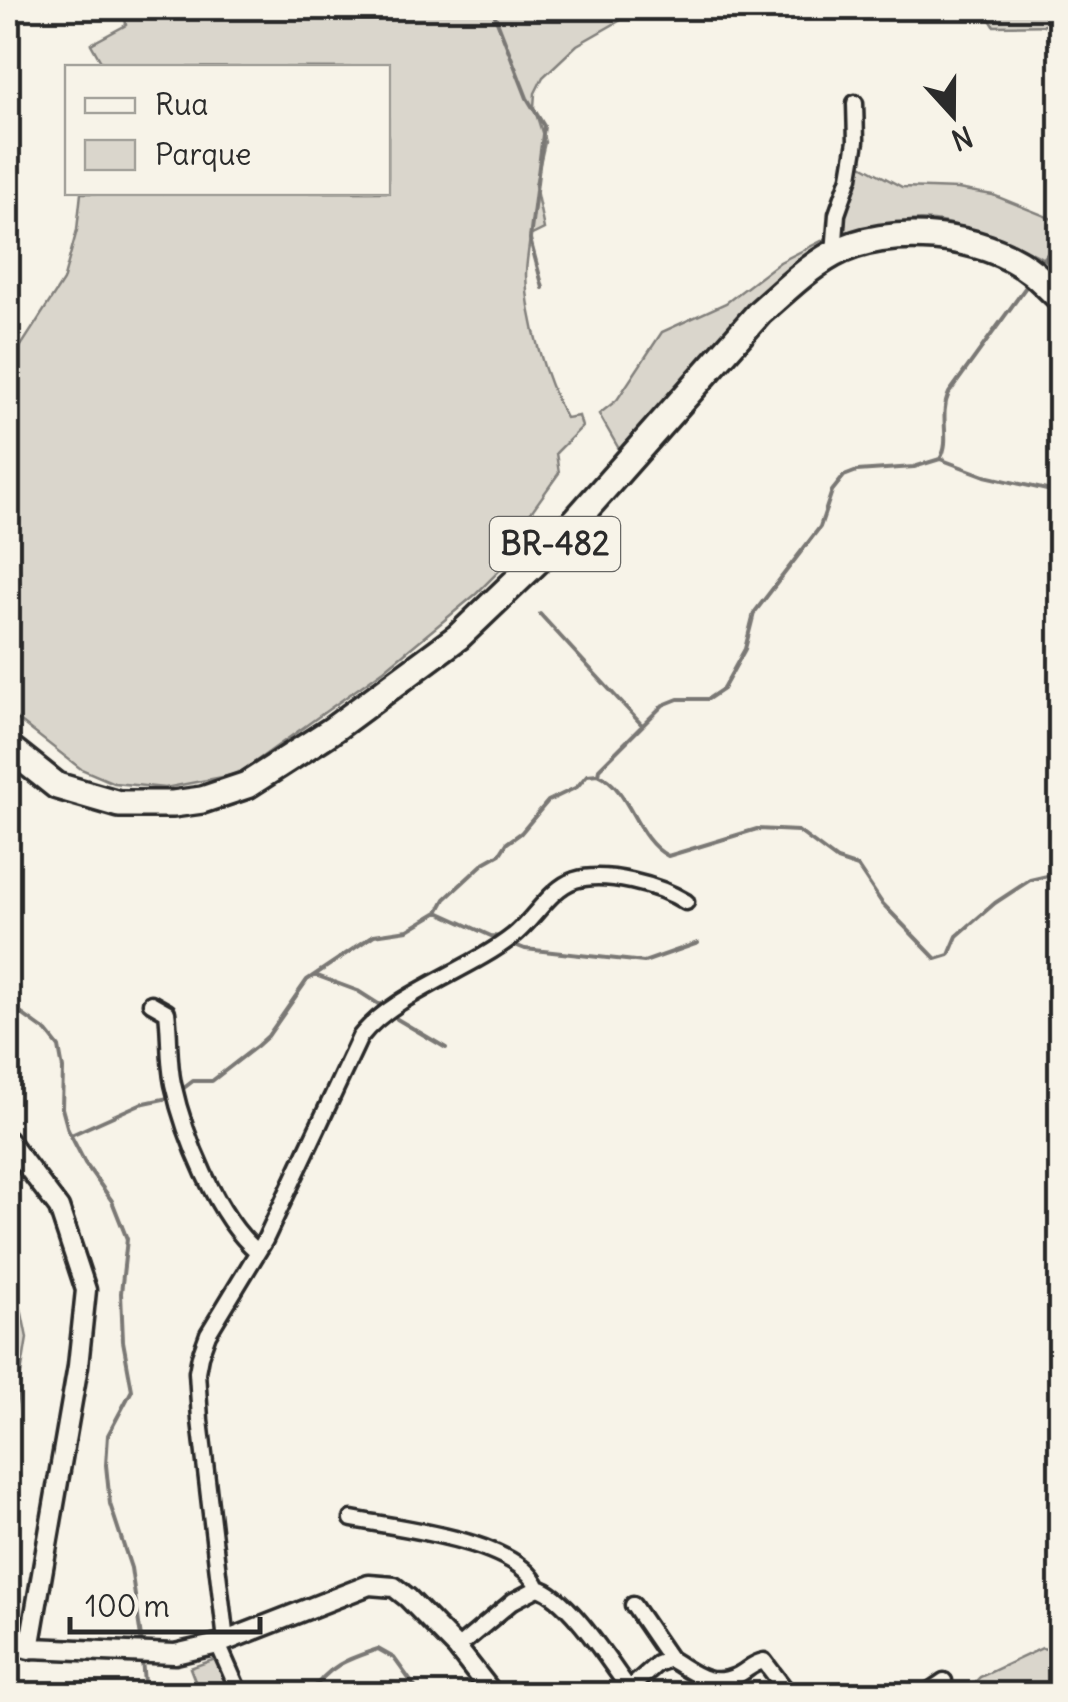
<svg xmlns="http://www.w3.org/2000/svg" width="1068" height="1702" viewBox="0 0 1068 1702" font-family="Delius,sans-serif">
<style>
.green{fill:#dad6cc;stroke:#82807c;stroke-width:2.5}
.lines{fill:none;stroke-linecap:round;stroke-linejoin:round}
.stream{stroke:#7a7874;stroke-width:4}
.minor-casing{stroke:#2b2b2b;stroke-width:21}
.tertiary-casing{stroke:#2b2b2b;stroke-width:25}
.trunk-casing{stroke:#2b2b2b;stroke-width:32}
.minor{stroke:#f7f3e8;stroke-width:14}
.tertiary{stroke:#f7f3e8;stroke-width:18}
.trunk{stroke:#f7f3e8;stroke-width:25}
.labels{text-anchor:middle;stroke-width:10;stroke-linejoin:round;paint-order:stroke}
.shield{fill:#f7f3e8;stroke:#686764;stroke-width:2.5}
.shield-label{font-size:32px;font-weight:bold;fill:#2b2b2b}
</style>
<rect width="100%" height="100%" fill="#f7f3e8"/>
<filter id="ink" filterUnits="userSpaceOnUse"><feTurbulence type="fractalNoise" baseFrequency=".01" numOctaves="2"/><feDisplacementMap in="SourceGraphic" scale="20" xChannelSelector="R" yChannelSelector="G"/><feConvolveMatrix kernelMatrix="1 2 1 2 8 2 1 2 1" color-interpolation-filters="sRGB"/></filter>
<g filter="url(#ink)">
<!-- green -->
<path class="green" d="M149,8H642L577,45L543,77L535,93L534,107L545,142L535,185L544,229L530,236C529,249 526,262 526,275C527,320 545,379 566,418L579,416L582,427L556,453L559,473L529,515L531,539L476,594L384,670L238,774L165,788L114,783L81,769L8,712V366L63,281L77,230L81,193L388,192V68L104,67L91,44L126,25L125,16Z
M983,8H1060V25L994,26Z
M856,162L902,187L958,189L993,195L1060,222V271C1041,254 1015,245 992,237C963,226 933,216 902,222C796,239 690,374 619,449L599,414L617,400L662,332L726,303L780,262L835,234Z
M8,1244L27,1338L8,1454V1243Z
M1042,1648L1060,1652V1694H963L980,1677Z
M221,1657L236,1694H200L190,1668Z"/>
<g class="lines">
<!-- stream -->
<path class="stream" d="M492,8L527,98L544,126L530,239L543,288
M1041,263L1060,238
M940,459C952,440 938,417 949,393L1028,284
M540,614L642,725
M598,774C631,789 634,838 668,856L757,829L798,831L837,860L858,867L882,903L936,959L949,955L957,936L995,903L1030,880L1060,873
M438,912L491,936L503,937
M515,945L525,949L644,962L698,943
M315,975L358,991L380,1005
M8,1004L47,1032L59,1047L63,1069L62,1108L68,1130L85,1163L112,1201L127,1239L121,1293L123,1341L132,1390L108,1435L106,1465L110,1504L131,1568L142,1645
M397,1019L446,1048
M180,1091L193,1081H212L257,1046L268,1036L307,980L374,935L408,930L438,912L445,899L484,863L500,854L507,843L521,833L548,801L577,787L587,775L598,774L599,769L663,705L678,699H708L723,689L745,649L754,613L820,527L832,491L844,476L857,471L914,467L940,459L985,476L1060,493
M71,1135L140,1104L173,1097
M142,1660L145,1694
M310,1694C328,1666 347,1659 378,1649L394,1658L420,1694"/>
<!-- minor casing -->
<g class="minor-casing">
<path id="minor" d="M834,254L837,214L850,177L856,141L855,103
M151,1003L167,1012C170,1036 168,1060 173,1084C184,1135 217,1218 257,1251
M352,1519C398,1528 519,1540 538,1588
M633,1605L670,1659
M226,1641L200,1420L197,1372L200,1356L208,1334L265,1240L360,1037C393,994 469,971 513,936C533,921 550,888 575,880C606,871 659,885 686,902
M218,1644L240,1694
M457,1648L513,1601L538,1588C569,1596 613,1668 633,1694
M629,1689L657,1664L670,1659C690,1670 708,1689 736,1676C747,1671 752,1663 764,1661L789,1694
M925,1694L944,1681"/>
</g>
<!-- tertiary casing -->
<g class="tertiary-casing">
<path id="tertiary" d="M8,1141L59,1208L86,1290L78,1366L29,1649
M8,1647L175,1654L218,1644L369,1585L394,1587L408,1598L457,1648L493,1694"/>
</g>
<!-- trunk casing -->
<g class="trunk-casing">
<path id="trunk" d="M8,747L57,786L119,804H173L202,800L247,785L331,731L458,637L554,545L760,312C783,292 806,269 833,254C888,224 983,233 1032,272C1042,280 1051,290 1060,298"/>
</g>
<!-- minor -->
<use href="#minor" class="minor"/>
<!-- tertiary -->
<use href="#tertiary" class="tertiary"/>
<!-- trunk -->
<use href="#trunk" class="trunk"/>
</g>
</g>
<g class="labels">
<!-- shield labels -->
<rect class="shield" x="490" y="517" width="130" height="54" rx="8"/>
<g class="shield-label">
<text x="555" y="555">BR-482</text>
</g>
</g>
<!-- margin -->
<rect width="1068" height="1702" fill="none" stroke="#f7f3e8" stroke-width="40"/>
<rect x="20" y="20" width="1028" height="1662" fill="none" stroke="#2b2b2b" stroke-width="4" filter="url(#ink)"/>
<!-- legend -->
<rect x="65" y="65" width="325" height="130" fill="#f7f3e8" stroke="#a5a39c" stroke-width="2.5"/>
<rect x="85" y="98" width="50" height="15" fill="#f7f3e8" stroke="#a5a39c" stroke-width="2.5"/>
<text x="155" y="115" font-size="30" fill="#2b2b2b">Rua</text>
<rect x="85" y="140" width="50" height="30" fill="#dad6cc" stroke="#a5a39c" stroke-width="2.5"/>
<text x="155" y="165" font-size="30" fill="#2b2b2b">Parque</text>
<!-- north arrow -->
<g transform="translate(953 115) rotate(159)" stroke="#f7f3e8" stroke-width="8" paint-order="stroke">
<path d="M0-8L18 38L0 25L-18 38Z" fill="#2b2b2b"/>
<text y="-15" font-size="28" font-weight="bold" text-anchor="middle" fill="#2b2b2b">N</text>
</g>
<!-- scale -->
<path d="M70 1617v15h190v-15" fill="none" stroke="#2b2b2b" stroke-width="5"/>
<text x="85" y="1617" font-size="30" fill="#2b2b2b" stroke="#f7f3e8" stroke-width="8" paint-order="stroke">100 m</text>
</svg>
